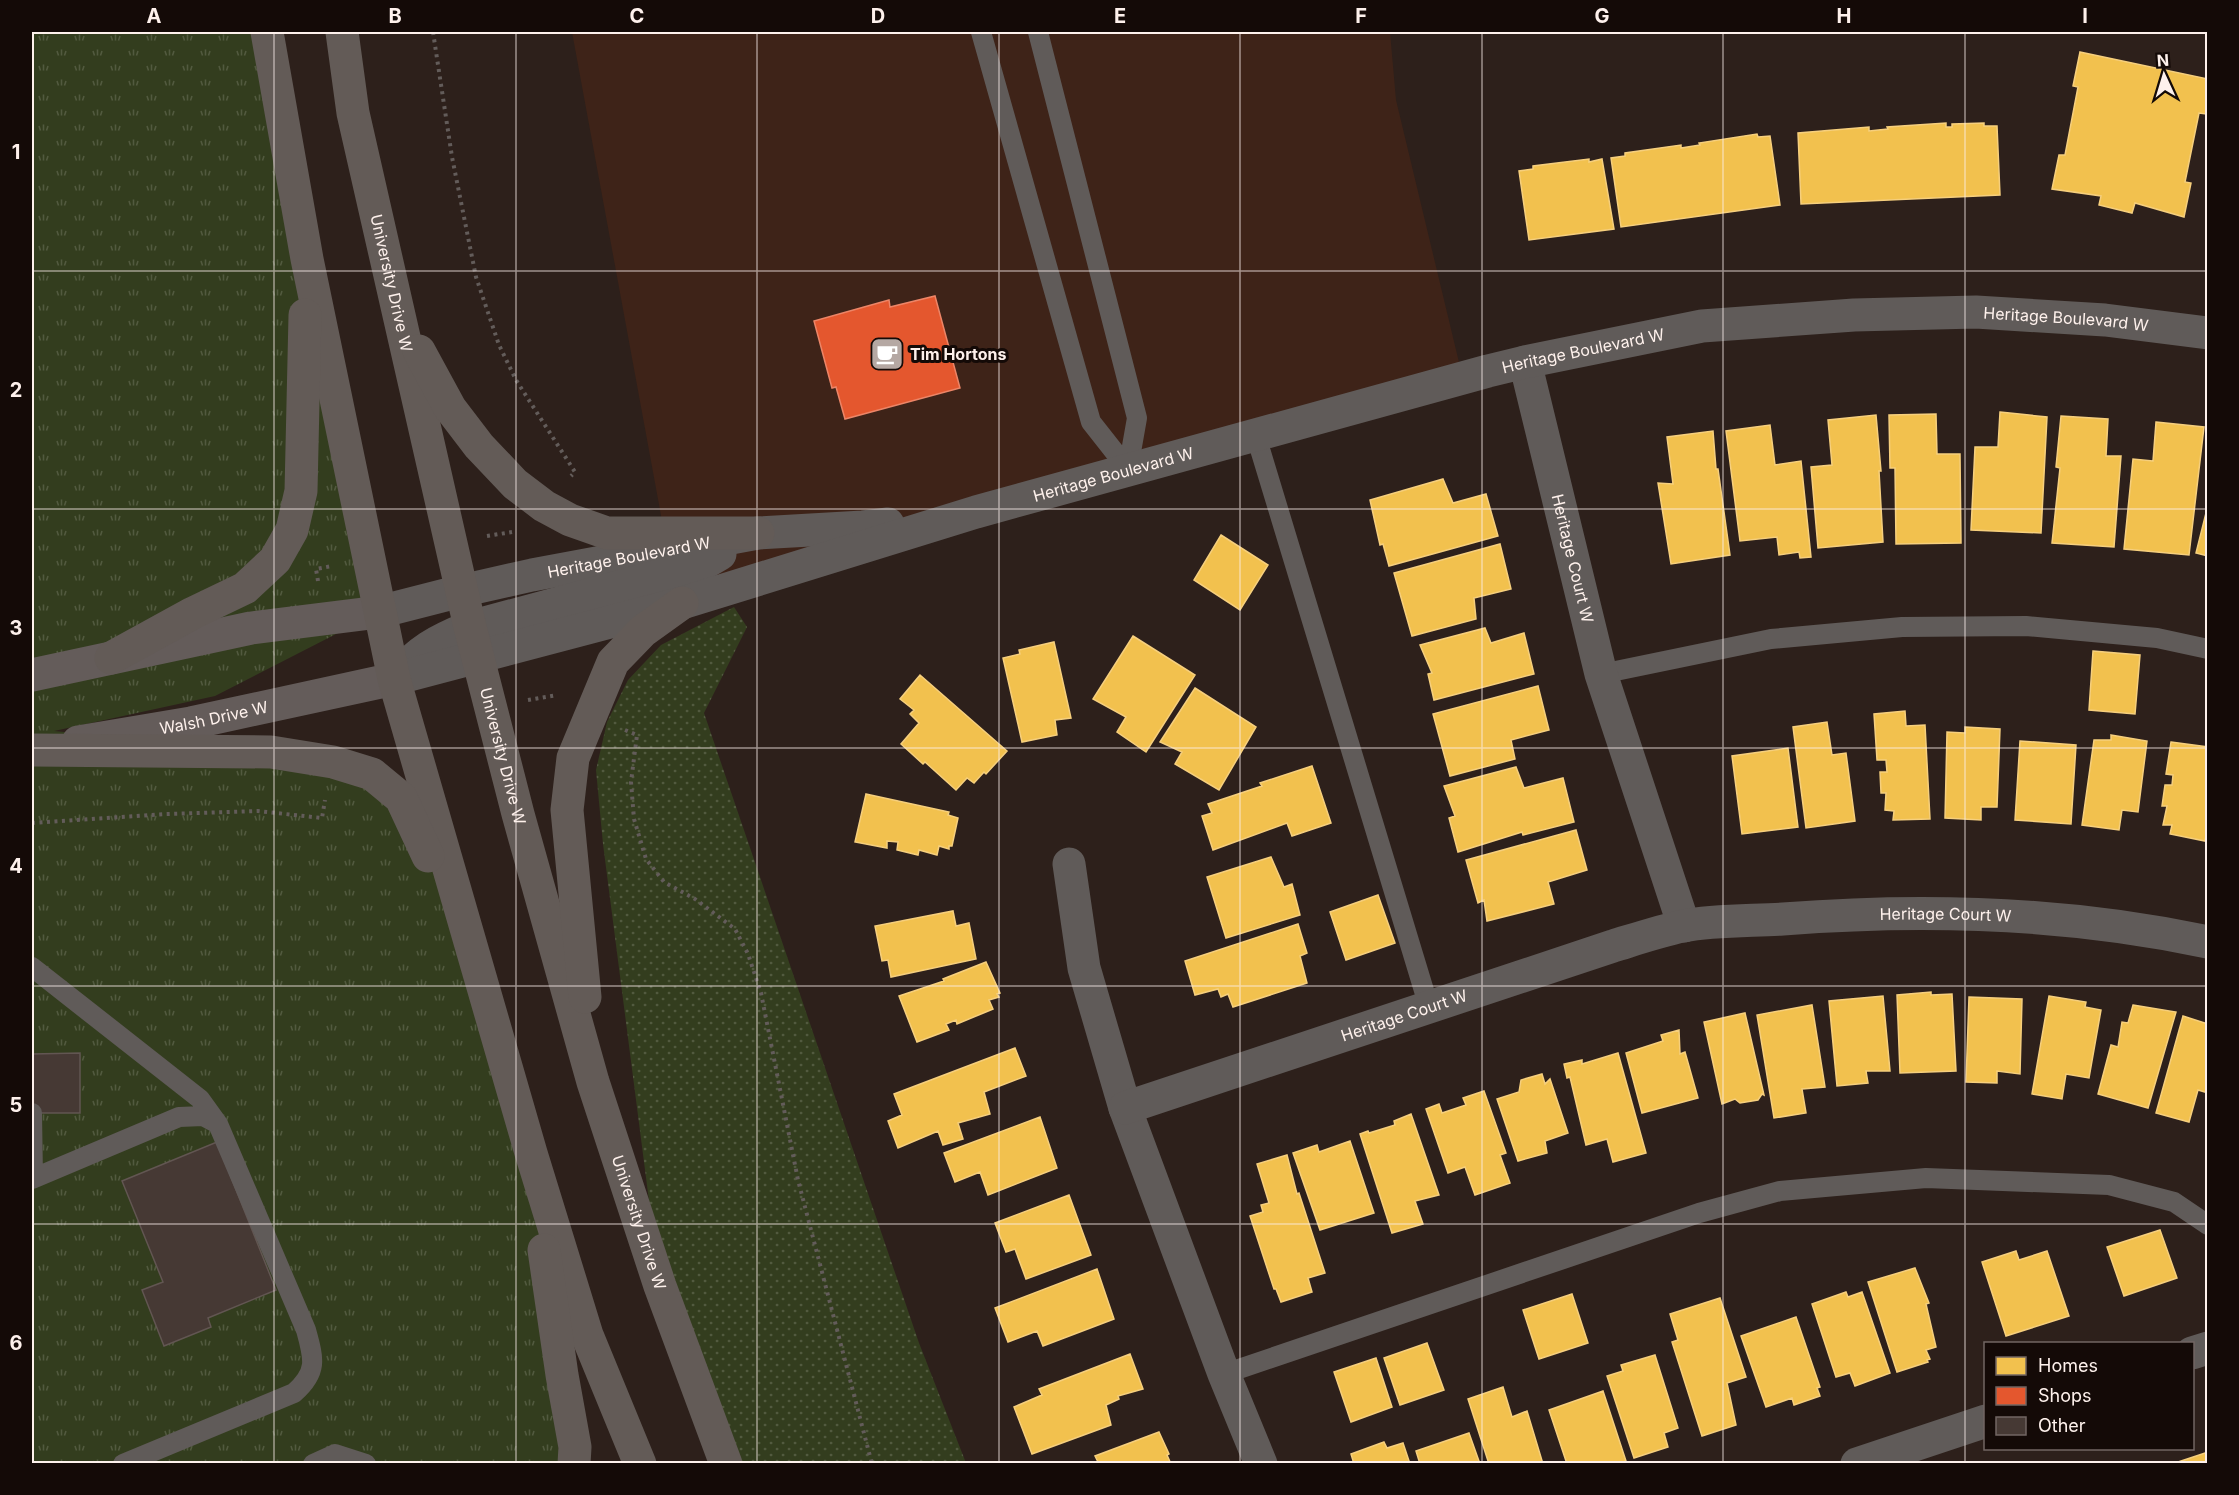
<svg xmlns="http://www.w3.org/2000/svg" width="2239" height="1495" viewBox="0 0 2239 1495" font-family="Inter,sans-serif">
<style>
.built{fill:#3e2318}
.grass{fill:url(#grass-tufts)}
.park{fill:url(#park-dots)}
.homes{fill:#f2c14e;stroke:#f6cf7d;stroke-width:1.5}
.shops{fill:#e4572e;stroke:#ec8567;stroke-width:1.5}
.building{fill:#463934;stroke:#625652;stroke-width:1.5}
.lines{fill:none;stroke-linecap:round;stroke-linejoin:round}
.path{stroke:#635c5a;stroke-width:4;stroke-dasharray:3 4.5;stroke-linecap:butt}
.service{stroke:#605b59;stroke-width:20}
.minor{stroke:#605b59;stroke-width:33}
.tertiary{stroke:#605b59;stroke-width:33}
.secondary{stroke:#645c5a;stroke-width:33}
.primary{stroke:#635b57;stroke-width:33}
.grid{fill:none;stroke:#fef1ec;stroke-width:1.5;stroke-opacity:0.55}
.labels{text-anchor:middle;stroke-width:6;stroke-linejoin:round;paint-order:stroke}
.street-label{font-size:16px;fill:#fef1ec;stroke:#140a07}
.poi-label{font-size:16px;font-weight:bold;fill:#fef1ec;stroke:#140a07;text-anchor:start}
.neatline{fill:none;stroke:#fef1ec;stroke-width:2}
.grid-label{font-size:20px;text-anchor:middle;font-weight:bold;fill:#fef1ec}
</style>
<defs>
<pattern id="grass-tufts" width="24" height="20" patternUnits="userSpaceOnUse" patternTransform="scale(1.5)"><rect width="24" height="20" fill="#333d1e"/><path d="M3 7l-1-3M5 7V3M7 7l1-3M15 17l-1-3M17 17v-4M19 17l1-3" fill="none" stroke="#525a3f"/></pattern>
<pattern id="park-dots" width="8" height="8" patternUnits="userSpaceOnUse" patternTransform="scale(1.5)"><rect width="8" height="8" fill="#333d1e"/><path d="M2 2h.1M6 6h.1" fill="none" stroke="#525a3f" stroke-width="1.8" stroke-linecap="round"/></pattern>
</defs>
<rect width="100%" height="100%" fill="#2d201b"/>
<!-- built -->
<path class="built" d="M572,32H1390L1396,100L1463,379L976,512L674,586Z"/>
<!-- grass -->
<path class="grass" d="M32,32H267L379,612L215,696L54,731L271,752L401,798L473,950L531,1153L574,1463H32Z"/>
<!-- park -->
<path class="park" d="M734,607L747,627L704,713L919,1343L966,1463H726L660,1286L603,844L596,770L607,722L628,680L661,645Z"/>
<!-- homes -->
<path class="homes" d="M2080,52L2208,79V106L2206,114L2199,113L2185,182L2191,183L2184,217L2135,203L2132,213L2099,205L2101,196L2052,189L2059,155H2065L2078,87L2073,86Z
M1946,123V127H1952V124L1984,123V126H1997L2000,195L1801,204L1798,133L1869,127V131L1888,129L1887,127Z
M1757,134L1758,137L1770,136L1780,205L1621,227L1611,158L1625,156V153L1681,145V148L1700,145L1699,143Z
M1589,159V162L1602,159L1614,229L1529,240L1519,171L1533,169V166Z
M2000,412L2047,417L2041,533L1971,530L1975,447H1998Z
M1936,414L1937,454H1960L1961,543L1896,544L1895,468H1890L1889,415Z
M1876,415L1881,471H1879L1883,542L1818,548L1811,467L1832,465L1828,420Z
M2061,416L2108,419L2106,456H2121L2114,547L2052,543L2060,468L2056,467Z
M2156,422L2204,427L2189,555L2124,549L2133,459L2153,461Z
M1770,425L1775,465L1801,461L1811,557L1800,558L1799,552L1779,555L1777,537L1740,541L1726,431Z
M1713,431L1716,469H1718L1730,555L1671,564L1658,483L1673,484L1667,437Z
M1443,479L1453,503L1486,494L1498,536L1389,566L1383,544L1380,545L1370,500Z
M2208,505V556L2196,553Z
M1221,535L1268,565L1240,610L1194,580Z
M1500,544L1511,589L1474,598L1476,619L1412,636L1394,573Z
M1485,628L1491,643L1524,633L1534,674L1434,700L1428,674L1432,673L1420,645Z
M1133,636L1195,675L1146,752L1117,732L1126,717L1093,699Z
M1054,642L1071,718L1055,720L1057,735L1022,742L1003,658L1020,654L1019,650Z
M2093,651L2140,655L2135,714L2089,710Z
M920,675L1007,751L986,774L984,772L974,783L967,778L956,790L925,762L923,764L901,744L919,723L910,714L914,710L900,699Z
M1538,686L1549,730L1511,740L1515,759L1450,776L1433,714Z
M1195,688L1256,727L1219,790L1175,764L1182,752L1160,742Z
M1905,711L1906,726L1925,725L1930,819L1893,820L1894,811L1885,810L1886,793H1881L1880,772H1887L1886,760H1877L1874,714Z
M1827,722L1832,755L1846,753L1855,821L1806,828L1793,727Z
M1965,727L2000,729L1997,807H1981V820L1945,818L1947,732L1965,733Z
M2111,735L2147,741L2138,812L2122,810L2119,830L2082,825L2094,740H2111Z
M2020,741L2076,745L2071,824L2015,820Z
M2171,742L2208,747V827L2205,841L2170,834L2172,825H2163L2167,806H2162L2165,785H2172L2173,775L2166,774Z
M1788,748L1798,827L1742,834L1732,756Z
M1312,766L1331,823L1292,836L1287,823L1213,850L1202,816L1212,813L1208,804L1262,786L1260,783Z
M1516,767L1524,788L1563,778L1574,822L1523,835L1522,832L1458,852L1449,818L1455,816L1444,786Z
M866,794L949,812L948,815L958,818L952,846H949V849L939,846L937,855L919,850L918,855L897,850L898,842L887,841V848L855,842Z
M1576,830L1587,870L1548,882L1554,904L1487,921L1484,900L1478,903L1466,860Z
M1271,857L1284,887L1292,884L1300,915L1226,938L1207,877Z
M1378,895L1395,943L1346,960L1330,912Z
M953,911L956,926L969,923L976,959L891,977L888,960L882,961L875,926Z
M1298,924L1307,953L1300,956L1307,983L1233,1007L1228,994L1221,997L1218,989L1195,995L1185,961Z
M986,962L1000,993L997,994L999,997L989,1000L993,1009L957,1024L956,1020L946,1024L949,1030L917,1042L899,996L944,981L943,979Z
M1931,992V995L1952,994L1956,1071L1900,1073L1897,995Z
M1883,996L1890,1071H1866L1868,1083L1837,1086L1829,1001Z
M2049,996L2086,1002L2085,1007L2101,1010L2089,1078L2066,1074L2062,1099L2032,1094Z
M1969,997L2022,999L2020,1074L1997,1071V1083L1966,1082Z
M1812,1005L1825,1087L1802,1089L1806,1113L1774,1118L1757,1015Z
M2133,1005L2176,1012L2148,1108L2098,1094L2111,1045L2118,1047L2122,1022L2128,1023Z
M1745,1013L1764,1095L1762,1094L1758,1100L1740,1103L1735,1099L1722,1104L1704,1022Z
M2183,1016L2208,1024V1093L2198,1090L2189,1122L2156,1113Z
M1679,1030L1680,1054L1685,1052L1698,1098L1642,1113L1626,1053L1663,1041L1661,1035Z
M1015,1048L1026,1076L984,1092L990,1114L958,1123L963,1139L943,1145L938,1131L898,1148L888,1121L902,1115L894,1094Z
M1618,1053L1646,1153L1613,1162L1607,1139L1586,1145L1570,1077L1567,1078L1564,1064L1582,1060V1064Z
M1542,1074L1545,1084L1550,1079L1568,1133L1545,1141L1547,1153L1518,1161L1497,1099L1519,1092L1521,1080Z
M1484,1091L1506,1153L1500,1155L1510,1183L1475,1195L1465,1167L1448,1173L1426,1109L1439,1104L1442,1113L1466,1105L1463,1098Z
M1411,1114L1439,1195L1415,1201L1423,1224L1392,1233L1360,1134L1368,1131L1369,1133L1395,1125L1394,1121Z
M1040,1117L1057,1168L988,1195L980,1172L955,1182L944,1153Z
M1350,1141L1374,1213L1320,1230L1293,1153L1317,1145L1319,1152Z
M1287,1155L1297,1194L1299,1193L1325,1273L1308,1278L1312,1292L1281,1302L1276,1289H1274L1250,1216L1263,1212L1261,1205L1269,1203L1257,1164Z
M1069,1195L1091,1255L1026,1279L1015,1249L1006,1252L995,1223Z
M2160,1230L2177,1278L2124,1296L2107,1247Z
M2016,1251L2019,1260L2047,1251L2069,1316L2006,1336L1982,1262Z
M1915,1268L1929,1303L1926,1304L1936,1347L1926,1350L1930,1359L1927,1360L1928,1362L1897,1372L1868,1282Z
M1097,1269L1114,1319L1043,1346L1037,1331L1008,1342L995,1308Z
M1846,1292L1848,1297L1862,1292L1890,1373L1855,1386L1850,1373L1836,1377L1812,1304Z
M1572,1294L1588,1343L1539,1359L1523,1310Z
M1720,1298L1746,1377L1727,1383L1736,1425L1702,1436L1672,1342L1678,1340L1670,1314Z
M1796,1317L1820,1387L1817,1388L1820,1396L1794,1405L1792,1398L1766,1407L1741,1336Z
M1427,1343L1444,1390L1400,1405L1384,1358Z
M1130,1354L1143,1389L1118,1396L1119,1399L1106,1405L1111,1425L1032,1454L1014,1407L1042,1395L1039,1389Z
M1655,1355L1678,1428L1664,1433L1668,1447L1634,1458L1607,1376L1623,1371L1621,1365Z
M1376,1358L1392,1407L1351,1422L1334,1372Z
M1503,1387L1512,1417L1527,1411L1543,1464H1489L1468,1399Z
M1603,1391L1626,1461L1616,1464H1567L1549,1410Z
M1159,1432L1169,1454L1167,1455L1171,1464H1099L1095,1456Z
M1469,1433L1480,1464H1420L1416,1451Z
M1384,1442L1387,1448L1403,1443L1410,1464H1354L1351,1454Z
M2208,1452V1464H2172Z"/>
<!-- shops -->
<path class="shops" d="M935,296L960,388L845,419L836,387L832,388L814,321L889,300L890,307Z"/>
<!-- building -->
<path class="building" d="M80,1053V1113H32V1054Z
M217,1142L276,1290L208,1318L211,1327L164,1346L142,1290L163,1282L122,1181Z"/>
<g class="lines">
<!-- path -->
<path class="path" d="M433,32L452,157L476,277L499,345L516,380L575,472L571,476
M487,536L512,532
M318,581L316,569L332,566
M528,700L557,695
M625,730L637,735L631,782L634,819L646,859L664,882L695,899L735,929L748,954L761,993L798,1180L872,1464
M32,823L166,814L258,811L322,818L325,800"/>
<!-- service -->
<path class="service" d="M981,32L1091,422L1128,469
M1038,32L1137,418L1128,469
M1256,436L1429,1007
M1601,674L1771,639L1902,627L2026,626L2157,638L2208,649
M32,967L200,1099L218,1124L306,1330C314,1359 318,1372 294,1393L123,1464
M32,1113L33,1178
M32,1179L179,1117L203,1116L218,1124
M1224,1374L1699,1213L1780,1191L1926,1178L2109,1185L2174,1202L2208,1225
M313,1464L335,1454L366,1464"/>
<!-- minor -->
<g class="minor">
<path id="s1" d="M1525,362L1601,674L1684,926"/>
<path d="M1069,864L1084,968L1125,1108L1224,1374L1261,1464"/>
<path id="s2" d="M1125,1108L1613,946C1636,939 1660,931 1683,926C1714,920 1751,921 1783,919C1924,908 2068,912 2208,942"/>
<path d="M2192,1353L2208,1348"/>
<path d="M1857,1464L1986,1421"/>
</g>
<!-- tertiary -->
<g class="tertiary">
<path id="s3" d="M379,612L461,591L532,575L758,533L863,527L888,524"/>
<path d="M395,678C419,650 436,641 470,627L703,564L720,554"/>
<path id="s4" d="M394,679L682,603L976,512L1488,371L1525,362L1702,326L1854,315L1976,312L2105,320L2208,333"/>
</g>
<!-- secondary -->
<g class="secondary">
<path d="M32,675L251,628L379,612"/>
<path id="s5" d="M78,742L191,723L394,679"/>
</g>
<!-- primary -->
<g class="primary">
<path d="M267,32L307,259L394,679L531,1153L587,1335L640,1464"/>
<path id="s6" d="M342,32L353,113L470,627L518,814L593,1082L660,1286L726,1464"/>
<path d="M419,351L450,408L479,446L515,484L544,506L570,520L607,533H758"/>
<path d="M111,658L193,613L245,588L275,560L292,530L301,491L305,315"/>
<path d="M32,750L271,752L333,762L372,774L401,798L428,856"/>
<path d="M585,997L567,810L573,758L613,662L643,631L682,603"/>
<path d="M544,1250L562,1375L575,1447L574,1464"/>
</g>
</g>
<!-- grid -->
<path class="grid" d="M274,32V1464M516,32V1464M757,32V1464M999,32V1464M1240,32V1464M1482,32V1464M1723,32V1464M1965,32V1464M32,271H2208M32,509H2208M32,748H2208M32,986H2208M32,1224H2208"/>
<!-- icons -->
<defs>
<g id="cafe-square" transform="scale(1.725)"><rect x="-9" y="-9" width="18" height="18" rx="4" fill="#b5a8a3" stroke="#140a07"/><path d="M-5.5-4.5H6V0H3Q3 3.5 0 3.5H-2.5Q-5.5 3.5-5.5 0ZM3-3.2v2h1.7v-2ZM-6 4.5H4V6H-6Z" fill="#fff"/></g>
</defs>
<g fill-rule="evenodd">
<use href="#cafe-square" x="887" y="354"/>
</g>
<g class="labels">
<!-- street labels -->
<g class="street-label">
<text dy="6" stroke="none"><textPath href="#s6" startOffset="256">University Drive W</textPath></text>
<text dy="6" stroke="none"><textPath href="#s4" startOffset="1720">Heritage Boulevard W</textPath></text>
<text dy="6" stroke="none"><textPath href="#s4" startOffset="1234">Heritage Boulevard W</textPath></text>
<text dy="6" stroke="none"><textPath href="#s4" startOffset="748">Heritage Boulevard W</textPath></text>
<text dy="6" stroke="none"><textPath href="#s3" startOffset="256">Heritage Boulevard W</textPath></text>
<text dy="6" stroke="none"><textPath href="#s1" startOffset="202">Heritage Court W</textPath></text>
<text dy="6" stroke="none"><textPath href="#s5" startOffset="138">Walsh Drive W</textPath></text>
<text dy="6" stroke="none"><textPath href="#s6" startOffset="742">University Drive W</textPath></text>
<text dy="6" stroke="none"><textPath href="#s2" startOffset="850">Heritage Court W</textPath></text>
<text dy="6" stroke="none"><textPath href="#s2" startOffset="294">Heritage Court W</textPath></text>
<text dy="6" stroke="none"><textPath href="#s6" startOffset="1228">University Drive W</textPath></text>
</g>
<!-- poi labels -->
<g class="poi-label">
<text x="910" y="360">Tim Hortons</text>
</g>
</g>
<!-- border -->
<rect width="2239" height="1495" fill="none" stroke="#140a07" stroke-width="66"/>
<!-- legend -->
<rect x="1984" y="1342" width="210" height="108" fill="#140a07" stroke="#726663" stroke-width="1.5"/>
<rect x="1996" y="1357" width="30" height="18" fill="#f2c14e" stroke="#726663" stroke-width="1.5"/>
<text x="2038" y="1372" font-size="18" fill="#fef1ec">Homes</text>
<rect x="1996" y="1387" width="30" height="18" fill="#e4572e" stroke="#726663" stroke-width="1.5"/>
<text x="2038" y="1402" font-size="18" fill="#fef1ec">Shops</text>
<rect x="1996" y="1417" width="30" height="18" fill="#463934" stroke="#726663" stroke-width="1.5"/>
<text x="2038" y="1432" font-size="18" fill="#fef1ec">Other</text>
<!-- north arrow -->
<g transform="translate(2164 75) rotate(356)" stroke="#140a07" stroke-width="4.5" paint-order="stroke">
<path d="M0-4.5L10 22L0 15L-10 22Z" fill="#fef1ec"/>
<text y="-9" font-size="16" font-weight="bold" text-anchor="middle" fill="#fef1ec">N</text>
</g>
<rect x="33" y="33" width="2173" height="1429" class="neatline"/>
<g class="grid-label">
<text x="154" y="23">A</text>
<text x="395" y="23">B</text>
<text x="637" y="23">C</text>
<text x="878" y="23">D</text>
<text x="1120" y="23">E</text>
<text x="1361" y="23">F</text>
<text x="1602" y="23">G</text>
<text x="1844" y="23">H</text>
<text x="2085" y="23">I</text>
<text x="16" y="159">1</text>
<text x="16" y="397">2</text>
<text x="16" y="635">3</text>
<text x="16" y="873">4</text>
<text x="16" y="1112">5</text>
<text x="16" y="1350">6</text>
</g>
</svg>
